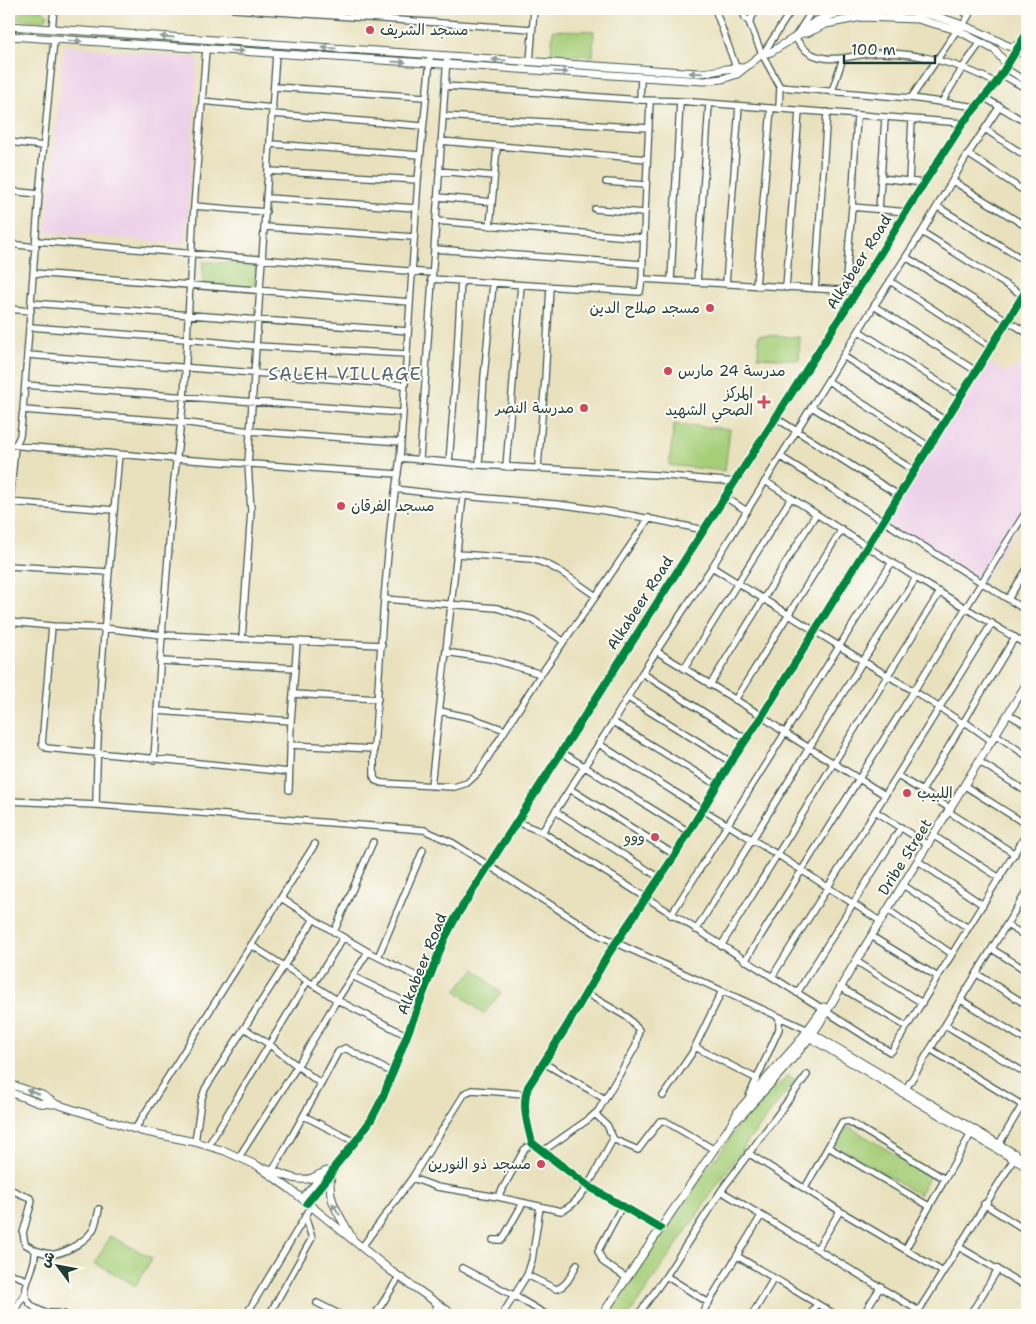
<svg xmlns="http://www.w3.org/2000/svg" width="1036" height="1324" viewBox="0 0 1036 1324" font-family="'Shantell Sans','Playpen Sans Arabic',sans-serif">
<style>
.built{fill:#edd1e9}
.green{fill:#a7cf7a;stroke:#638657}
.lines{fill:none;stroke-linecap:round;stroke-linejoin:round}
.minor-casing{stroke:#3d5649;stroke-width:8}
.tertiary-casing{stroke:#3d5649;stroke-width:9}
.minor{stroke:#fff;stroke-width:5.5}
.tertiary{stroke:#fff;stroke-width:7}
.cycleway-casing{stroke:#fdfcf7;stroke-width:11}
.cycleway{stroke:#00873e;stroke-width:8}
.oneway{fill:#8f9e9a}
.poi-dot{fill:#d1495b;stroke:#fdfcf7;stroke-width:2}
.labels{text-anchor:middle;stroke-width:4;stroke-linejoin:round;paint-order:stroke}
.poi-label{font-size:15px;fill:#1f3d34;stroke:#fdfcf7;text-anchor:end}
.street-label{font-size:15px;fill:#1f3d34;stroke:#fdfcf7}
.quarter-label{font-size:18px;letter-spacing:1px;fill:#57656f;stroke:#fdfcf7}
</style>
<rect width="100%" height="100%" fill="#fdfcf7"/>
<filter id="ink" filterUnits="userSpaceOnUse"><feTurbulence type="fractalNoise" baseFrequency=".02" numOctaves="2"/><feDisplacementMap in="SourceGraphic" scale="10" xChannelSelector="R" yChannelSelector="G"/><feConvolveMatrix kernelMatrix="1 2 1 2 8 2 1 2 1" color-interpolation-filters="sRGB"/></filter>
<filter id="wash" filterUnits="userSpaceOnUse"><feTurbulence type="fractalNoise" baseFrequency=".0096" numOctaves="4" result="noise"/><feDisplacementMap in="SourceGraphic" scale="20" xChannelSelector="R" yChannelSelector="G"/><feGaussianBlur stdDeviation="1.12" result="paint"/><feColorMatrix in="noise" values="0 0 0 0 0 0 0 0 0 0 0 0 0 0 0 0 0 1.4 0 .05"/><feComposite in="paint" operator="in"/></filter>
<g filter="url(#wash)">
<rect width="100%" height="100%" fill="#e9e1be"/>
<!-- built -->
<path class="built" d="M64,45L198,58L185,244L46,232Z
M984,359L1005,373L1024,363L1027,359V510L982,583L883,522Z"/>
<!-- green -->
<path class="green" d="M9,9L43,10L48,15L47,18L43,21L9,18Z
M553,30L594,31L593,56L551,54Z
M203,262L256,264L255,287L203,285Z
M759,335L800,337L799,360L758,357Z
M674,424L730,429L725,471L669,465Z
M475,969L501,993L483,1014L456,990Z
M787,1075L795,1081L742,1149L629,1315H608L702,1174L717,1157L742,1120L768,1091L780,1085Z
M848,1126L930,1176L919,1195L836,1145Z
M110,1236L152,1258L136,1286L96,1263Z"/>
</g>
<g filter="url(#ink)">
<g class="lines">
<!-- minor casing -->
<g class="minor-casing">
<path id="minor" d="M234,9L532,29
M715,9L737,70
M742,9L745,18L749,22L762,54L780,87L911,98L977,107
M813,9L795,37C802,49 810,56 825,58C842,61 860,53 878,53C918,52 961,64 996,83
M959,9L969,15L963,25
M749,22L757,9
M52,29L54,9
M1017,51L1027,57
M763,54L792,9
M430,60L418,180L400,458L391,520L384,599L374,749V777L376,781L382,783L454,787L467,783L478,773L541,674L596,596L649,518
M530,62L534,9
M1005,68L1027,82
M1001,74L1027,89
M445,86L640,100L680,101L963,123
M275,87L425,97
M832,91L843,58
M911,98L957,30
M985,98L1027,123
M640,100L641,78
M202,101L273,108
M942,102L963,67L981,42
M779,109L780,87
M273,114L422,126
M443,116L649,128
M985,129L1027,157
M441,141L647,159
M9,142L44,146
M271,144L420,155
M968,154L1027,193
M269,171L418,180
M439,171L494,176
M881,178L924,183
M909,181L912,119
M953,181L1027,227
M606,182L646,185
M9,191L39,194
M438,197L492,202
M267,198L416,208
M194,206L266,212
M852,207L907,212
M938,207L1027,262
M595,209L644,213
M879,210L885,118
M436,221L643,238
M490,226L497,147
M266,227L414,237
M922,232L1027,298
M37,241L432,273
M9,244L36,247
M434,249L642,264
M906,257L1027,333
M33,273L410,302
M431,279L640,292L642,279L650,101
M642,279L857,291
M671,280L680,101
M890,281L991,347
M697,282L709,104
M726,284L739,106
M756,286L771,108
M786,288L799,111
M815,289L827,112
M845,291L852,207L857,115
M31,303L408,331
M874,306L976,371
M9,309L31,311
M30,327L186,339L256,346L407,354
M859,331L961,396
M28,355L405,385
M843,356L946,421
M828,381L930,447
M25,385L403,413
M812,407L915,471
M23,410L181,422L250,431L401,442
M776,418L900,496
M9,445L177,459L398,474
M781,457L1027,611
M400,458L479,465L656,475L735,482
M420,459L447,57
M449,462L456,372L461,281
M479,465L484,377L493,284
M506,467L521,285
M538,467L545,379L550,287
M765,481L916,578L1027,645
M396,489C449,496 503,499 556,504C606,510 655,519 704,530
M725,497L747,511
M9,502L114,510
M9,512L15,446L20,436L23,410L39,194L54,40
M457,554L531,559C556,565 575,582 596,596
M9,566L109,572
M712,567L863,661L914,691L964,724
M384,599L497,608L533,620L563,641
M1008,599L1027,569
M9,622L52,626L104,628L162,635L382,645
M52,626L42,744L46,748L289,772
M242,639L251,511L248,464L276,54
M656,651L762,716L785,733L885,795
M446,652L491,659L541,674
M160,661L295,668
M684,669L791,498
M642,673L746,739
M710,685L816,514
M294,694L378,699
M628,698L731,762
M735,700L842,529
M158,711L291,721
M440,711L472,718L505,730
M1008,714L1027,725
M613,722L717,785
M965,722L992,741
M995,734L1027,756
M599,744L703,810L778,855L880,921
M290,745L374,749
M561,752L689,832
M154,760L162,635L174,480L184,397L194,206L206,49
M980,762L1027,792
M898,776L951,809
M431,786L463,497
M965,786L1027,825
M570,789L675,855
M289,790L291,721L297,642
M922,791L1015,637
M9,801L96,805L424,830L453,843L597,934L808,1030
M96,805C98,687 109,571 119,454
M555,811L660,878
M875,811L928,845
M949,812L1015,854
M517,822L542,832
M934,836L1000,878
M918,861L983,905
M903,885L968,928
M281,898L334,932L372,954L428,982
M888,910L952,954
M671,915L892,562
M1007,925L1027,937
M696,930L863,661L916,578
M334,932L373,842
M871,936L938,977
M251,945L284,966L314,919
M721,946L888,675L940,592
M992,949L1027,971
M368,952L337,1000L408,1036
M378,957L423,850
M745,961L1027,510
M856,961L922,1003
M977,974L1027,1005
M352,976L418,1008
M772,977L992,623
M313,985L343,938
M840,987L907,1027
M797,993L901,827
M961,1000L1027,1041
M823,1009L542,832L613,722L642,673L712,567L874,306L922,232L968,154L1000,106
M827,1012L890,1052L892,1051L1027,833
M945,1025L1027,1074
M244,1028L270,1045L321,1084L273,1170
M695,1047L757,1079
M930,1049L1022,1105
M544,1063L605,1099
M321,1084L338,1052L345,1048L393,1073
M904,1092L1027,891
M663,1096L692,1053L722,991
M749,1096L779,1029V1018
M595,1114L607,1125L614,1140
M304,1116L355,1142
M135,1129L315,844
M195,1142L201,1101L205,1089L284,966L337,1000L298,1065L239,1157
M999,1144L1027,1097
M208,1146L307,982
M828,1147L929,1206
M543,1151L589,1119L598,1111L636,1046L639,1030L627,1017L586,993
M748,1153L840,1211L943,1272
M412,1178L437,1187L498,1197L561,1211C584,1204 600,1161 612,1141L615,1140L638,1150L660,1121H665L713,1149
M945,1179L971,1134
M805,1188L842,1122L848,1121L945,1179L906,1248
M9,1189L30,1198L32,1201L23,1233L25,1244L35,1250C38,1274 7,1297 43,1312C49,1314 58,1312 66,1315
M721,1191L919,1311
M498,1197L524,1150L532,1143
M984,1204L1027,1231
M622,1206L598,1251L603,1262L627,1278
M660,1228L588,1186L532,1143C528,1126 521,1105 528,1087L567,1026L609,953L675,855L731,762L762,716L1027,289
M493,1240H502L523,1203
M362,1247L412,1178L465,1093L472,1090L525,1094
M959,1247L1027,1287
M817,1249L840,1211
M35,1250C41,1252 48,1255 55,1254C67,1252 88,1240 94,1228C96,1222 98,1215 99,1209
M737,1256L836,1315
M462,1268L515,1296L547,1315
M9,1273L27,1280
M527,1275L556,1289C567,1287 572,1273 577,1264
M666,1276L709,1303
M317,1303L341,1315
M973,1309L983,1315
M378,1311L386,1315
M12,1315L25,1293
M246,1315L311,1207
M269,1315L312,1238L305,1216
M375,1315L399,1277
M432,1315L438,1305
M502,1315L527,1275L532,1260L540,1207
M638,1315L666,1276L721,1191L807,1075
M701,1315L761,1216
M752,1315L774,1278
M810,1315L817,1304
M863,1315L881,1286
M916,1315L1016,1156
M970,1315L998,1269"/>
</g>
<!-- tertiary casing -->
<g class="tertiary-casing">
<path id="tertiary" d="M889,9C932,11 969,26 1006,45L1011,47L1020,45
M9,26L698,73C713,73 730,66 744,68
M802,33H807L826,24L862,17L917,19L957,30L995,50L1007,65
M9,36L704,81L722,79L737,74L762,54L771,52L802,33C812,16 851,10 869,9
M810,1032L1027,1161
M807,1036L1027,1167
M9,1084L42,1095L56,1104L141,1131L195,1142L225,1151L258,1166L290,1189L391,1271L454,1315
M9,1092L39,1103L53,1104
M732,1123L742,1115C766,1088 792,1062 813,1033C829,1011 841,985 856,961L1027,683
M266,1168C281,1173 296,1183 312,1178C317,1176 322,1173 327,1171
M331,1175C326,1201 341,1216 352,1238
M302,1199L325,1173
M307,1203L331,1174L335,1166L355,1142L371,1120L383,1097L444,940L457,915L857,291L924,183L963,123L996,83L1027,33
M602,1315L732,1123L738,1111L798,1043L824,1007"/>
</g>
<!-- minor -->
<use href="#minor" class="minor"/>
<!-- tertiary -->
<use href="#tertiary" class="tertiary"/>
<!-- cycleway casing -->
<g class="cycleway-casing">
<path id="cycleway" d="M307,1203L331,1174L335,1166L355,1142L371,1120L383,1097L444,940L457,915L857,291L924,183L963,123L996,83L1027,33
M660,1228L588,1186L532,1143C528,1126 521,1105 528,1087L567,1026L609,953L675,855L731,762L762,716L1027,289"/>
</g>
<!-- cycleway -->
<use href="#cycleway" class="cycleway"/>
</g>
<!-- one-way arrows -->
<defs><path id="oneway-solid" d="M-6-.8H1V-3.2L6.5 0L1 3.2V.8H-6Z" transform="scale(1.25)"/></defs>
<g class="oneway">
<use href="#oneway-solid" transform="translate(167 37) rotate(-176)"/>
<use href="#oneway-solid" transform="translate(75 41) rotate(4)"/>
<use href="#oneway-solid" transform="translate(329 48) rotate(-176)"/>
<use href="#oneway-solid" transform="translate(237 51) rotate(4)"/>
<use href="#oneway-solid" transform="translate(499 60) rotate(-176)"/>
<use href="#oneway-solid" transform="translate(399 62) rotate(4)"/>
<use href="#oneway-solid" transform="translate(561 72) rotate(4)"/>
<use href="#oneway-solid" transform="translate(696 73) rotate(-178)"/>
<use href="#oneway-solid" transform="translate(33 1092) rotate(-161)"/>
<use href="#oneway-solid" transform="translate(336 1209) rotate(-122)"/>
</g>
</g>
<!-- markers -->
<g class="poi-dot">
<circle cx="370" cy="30" r="5"/>
<circle cx="710" cy="308" r="5"/>
<circle cx="668" cy="371" r="5"/>
<path d="M761.5 394.5h5v5h5v5h-5v5h-5v-5h-5v-5h5z"/>
<circle cx="584" cy="408" r="5"/>
<circle cx="341" cy="506" r="5"/>
<circle cx="907" cy="793" r="5"/>
<circle cx="655" cy="837" r="5"/>
<circle cx="541" cy="1164" r="5"/>
</g>
<g class="labels">
<!-- poi labels -->
<g class="poi-label">
<text x="380" y="35" text-anchor="start">مسجد الشريف</text>
<text x="700" y="313">مسجد صلاح الدين</text>
<text x="678" y="376" text-anchor="start">مدرسة 24 مارس</text>
<text x="753" y="398">المركز<tspan x="753" dy="17">الصحي الشهيد</tspan></text>
<text x="574" y="413">مدرسة النصر</text>
<text x="351" y="511" text-anchor="start">مسجد الفرقان</text>
<text x="917" y="798" text-anchor="start">اللبيب</text>
<text x="645" y="842">ووو</text>
<text x="531" y="1169">مسجد ذو النورين</text>
</g>
<!-- street labels -->
<g class="street-label">
<text transform="translate(859 262) rotate(-58)" y="5">Alkabeer Road</text>
<text transform="translate(640 603) rotate(-57)" y="5">Alkabeer Road</text>
<text transform="translate(905 857) rotate(-58)" y="5">Dribe Street</text>
<text transform="translate(422 964) rotate(-68)" y="5">Alkabeer Road</text>
</g>
<!-- quarter labels -->
<g class="quarter-label">
<text x="345" y="380">SALEH VILLAGE</text>
</g>
</g>
<!-- margin -->
<rect width="1036" height="1324" fill="none" stroke="#fdfcf7" stroke-width="30"/>
<!-- north arrow -->
<g transform="translate(58 1266) rotate(302)" stroke="#fdfcf7" stroke-width="4" paint-order="stroke">
<path d="M0-4L9 19L0 12L-9 19Z" fill="#1f3d34"/>
<text y="-8" font-size="14" font-weight="bold" text-anchor="middle" fill="#1f3d34">ش</text>
</g>
<!-- scale -->
<path d="M844 55v8h91v-8" fill="none" stroke="#1f3d34" stroke-width="2.5"/>
<text x="851" y="55" font-size="15" fill="#1f3d34" stroke="#fdfcf7" stroke-width="4" paint-order="stroke">100 m</text>
</svg>
